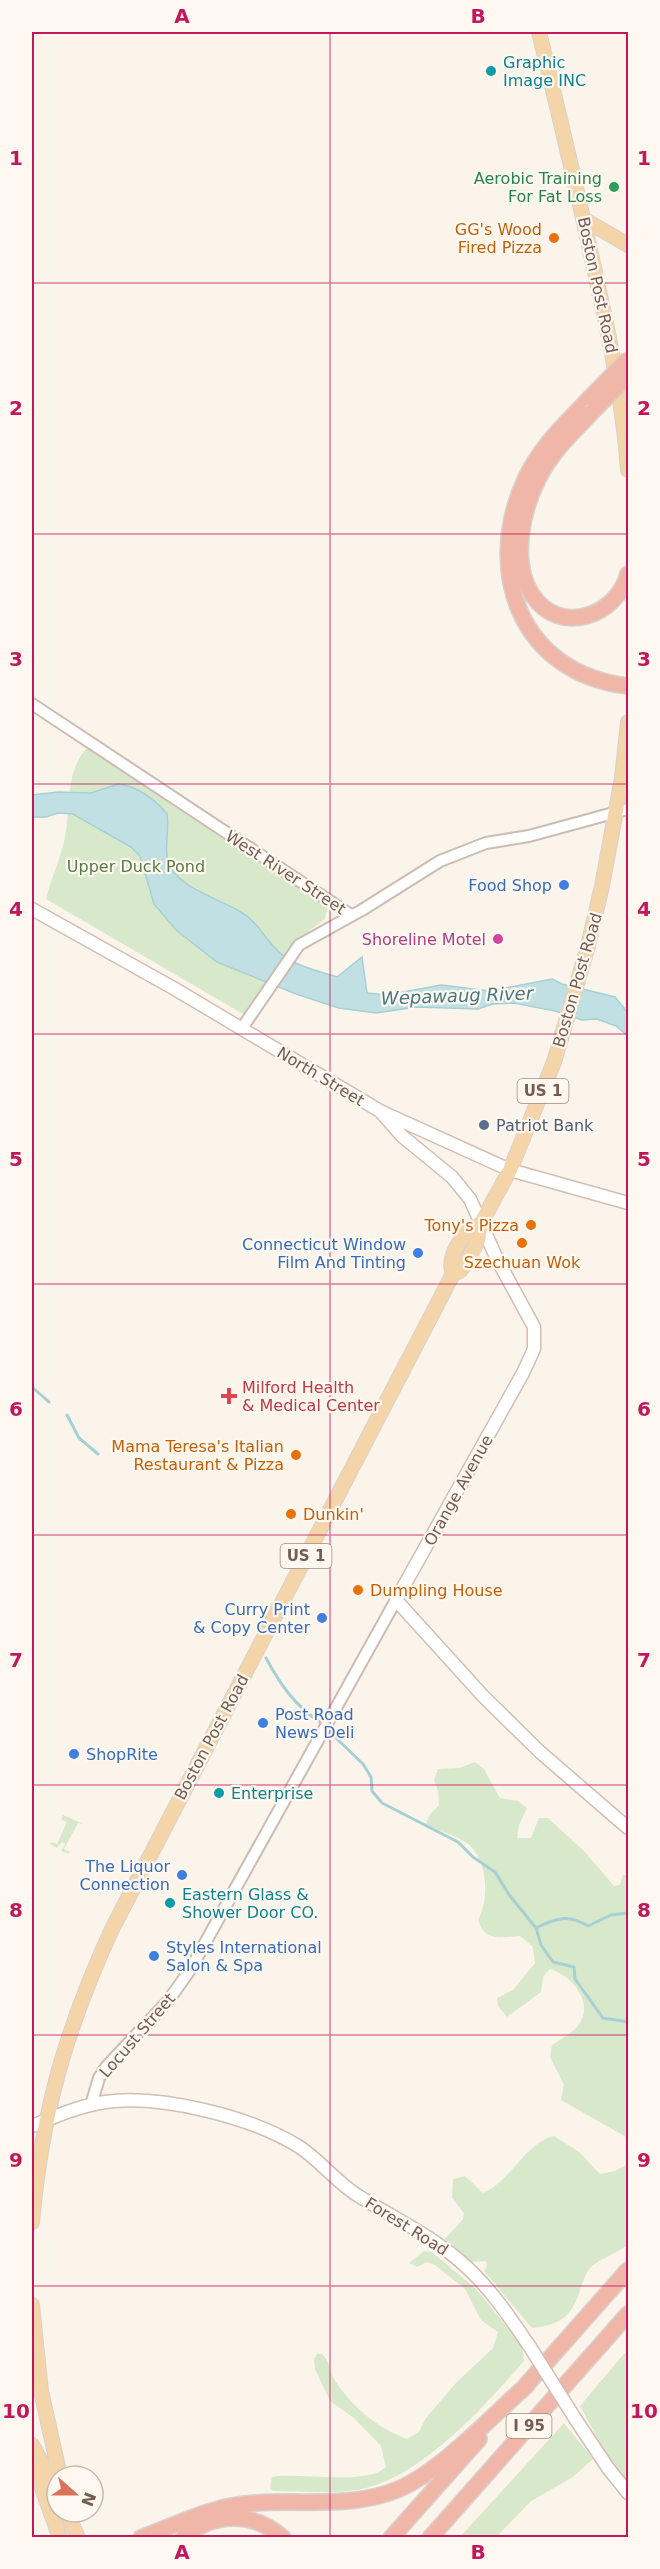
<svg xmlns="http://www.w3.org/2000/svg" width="660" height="2569" viewBox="0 0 660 2569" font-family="'DejaVu Sans',sans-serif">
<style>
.green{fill:#d8e8ca}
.water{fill:#c0e0e4;stroke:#a7d0d5;stroke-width:1.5}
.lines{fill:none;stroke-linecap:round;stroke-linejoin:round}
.stream{stroke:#a7d0d5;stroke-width:3}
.tertiary-casing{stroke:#cdbcb1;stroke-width:14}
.secondary-casing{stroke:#d2beb2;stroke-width:15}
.primary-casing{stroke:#d8d1ce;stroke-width:16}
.motorway-casing{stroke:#d8d1ce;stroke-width:18}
.tertiary{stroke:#fff;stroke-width:10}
.secondary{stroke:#fff;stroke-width:12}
.primary{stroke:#f4d5aa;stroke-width:14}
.motorway{stroke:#f0b7a8;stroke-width:15}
.secondary-bridge-casing{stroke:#d2beb2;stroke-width:15;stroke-linecap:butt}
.motorway-bridge-casing{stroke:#d8d1ce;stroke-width:18;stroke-linecap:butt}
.secondary-bridge{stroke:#fff;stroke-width:12}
.motorway-bridge{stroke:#f0b7a8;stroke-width:15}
.grid{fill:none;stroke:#c2185b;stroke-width:1.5;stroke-opacity:0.55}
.culture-dot{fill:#0f9aa8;stroke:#fef8f1;stroke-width:2}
.leisure-dot{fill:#2e9e5b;stroke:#fef8f1;stroke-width:2}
.food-dot{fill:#e8710a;stroke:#fef8f1;stroke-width:2}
.shop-dot{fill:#3f7fe0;stroke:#fef8f1;stroke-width:2}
.hotel-dot{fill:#d1479c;stroke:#fef8f1;stroke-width:2}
.service-dot{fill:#5c6f8a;stroke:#fef8f1;stroke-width:2}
.health-dot{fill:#e0444e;stroke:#fef8f1;stroke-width:2}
.labels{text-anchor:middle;stroke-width:4.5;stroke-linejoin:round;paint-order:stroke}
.shield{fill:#fef8f1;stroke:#9e8a80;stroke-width:1.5}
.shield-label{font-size:15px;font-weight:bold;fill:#755b50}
.culture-label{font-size:16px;fill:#0d838f;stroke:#fef8f1;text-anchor:start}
.leisure-label{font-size:16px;fill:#27864d;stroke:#fef8f1;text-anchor:end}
.food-label{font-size:16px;fill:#c56008;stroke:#fef8f1;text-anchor:end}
.street-label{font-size:16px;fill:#755b50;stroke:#fef8f1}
.park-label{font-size:16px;fill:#597948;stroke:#fef8f1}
.shop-label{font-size:16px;fill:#366cbe;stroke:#fef8f1;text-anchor:end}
.hotel-label{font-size:16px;fill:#b23c85;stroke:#fef8f1;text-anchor:end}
.service-label{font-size:16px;fill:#4e5e75;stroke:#fef8f1;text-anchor:start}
.health-label{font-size:16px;fill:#be3a42;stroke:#fef8f1;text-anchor:start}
.water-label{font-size:18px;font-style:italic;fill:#47787f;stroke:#fef8f1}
.neatline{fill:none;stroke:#c2185b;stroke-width:2}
.grid-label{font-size:20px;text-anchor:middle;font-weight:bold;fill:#c2185b}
</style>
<rect width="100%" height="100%" fill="#fbf4eb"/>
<!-- green -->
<path class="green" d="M87,748L328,905L325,919L294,942L243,1014L46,899C51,878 61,858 65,837C71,808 65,770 87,748Z
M475,1762L484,1769L500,1798L518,1801L527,1808L519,1825L517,1838H531L539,1818H548L585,1852L614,1886L620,1885L623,1875H628V2138L561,2100L564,2085L550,2057L552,2045C559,2040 569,2035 575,2029C598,2006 573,1976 550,1969L543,1977L541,1992L507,2017L498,2006L497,1998L513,1990L535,1963L533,1947L520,1936C500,1937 485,1942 478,1920C490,1898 488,1857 465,1842C453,1834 438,1831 426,1824L430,1814L439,1805L438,1791L434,1780L438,1769L459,1768Z
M63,1815L84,1824L78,1823L64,1849L70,1852L69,1854L61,1851L65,1844L62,1842L57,1848L50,1844L51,1842L57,1844L67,1822L61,1819Z
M554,2136L579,2152L600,2174L615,2171L628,2164V2245C617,2253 602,2258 592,2266C586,2271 584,2280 581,2287C573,2315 562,2325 532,2328L484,2271L487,2266L486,2261L472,2262L445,2239L463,2219L464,2213L452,2198L453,2179L465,2176L483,2193C512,2180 525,2143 554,2136Z
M424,2251L432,2252L476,2289L522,2345L524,2361C484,2407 418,2481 356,2490C328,2494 301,2491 273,2491L270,2487L272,2477C299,2472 367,2486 386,2467L381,2446L354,2418L330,2401L315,2369L314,2359L317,2354H322C330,2361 329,2370 334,2379C351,2406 377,2428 407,2439L419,2432L426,2418L455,2384L493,2348L498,2332L481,2320L465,2289L435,2265L427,2262L417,2267L409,2263Z
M628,2349V2482L606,2454L580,2406Z
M564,2423L593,2459L573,2477L531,2501L499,2534L503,2537H460Z"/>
<!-- water -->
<path class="water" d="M118,784C137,786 156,800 167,814C170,831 162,853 171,868C184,890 220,899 241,912C261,924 269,948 289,960C304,968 321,972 337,977L362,957L367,993L387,995L441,985L490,991L552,979L562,984L615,997L628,1013V1036L616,1026L597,1019L582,1020L555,1011L514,1003L493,1004L478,1009L416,1007L376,1013L339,1008L296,994L217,962L176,930L154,904L140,856L131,847L73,814L58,813L46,817H32V795L58,792L91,793Z"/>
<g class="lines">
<!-- stream -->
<path class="stream" d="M32,1387L49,1402
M67,1415L79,1438L98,1454
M266,1658C280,1684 295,1706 320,1722
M333,1735L363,1764L371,1777L372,1791L382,1803L458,1842L473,1857L495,1872L510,1896L536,1928C556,1918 568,1914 588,1926L611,1915L628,1913
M536,1928L541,1945L553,1962L574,1967L575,1979L603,2018L628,2022"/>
<!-- tertiary casing -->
<g class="tertiary-casing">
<path id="tertiary" d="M32,704L351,915
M242,1028L299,945L362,910L440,861L486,843L529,836L628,809
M91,2105L99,2078L106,2067L168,2001L190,1970L396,1600"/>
</g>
<!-- secondary casing -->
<g class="secondary-casing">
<path id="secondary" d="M32,909L175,989L380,1111L510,1170L628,1203
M380,1111L402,1136L452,1177L470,1199L497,1259L534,1327V1349L523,1373L396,1600L483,1696L540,1752L628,1828
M32,2126C56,2116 79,2106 105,2102C160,2094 251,2117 298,2146C320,2160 335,2181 357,2195C392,2217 430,2235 461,2262C489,2286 509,2316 530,2347
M576,2420L608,2468L628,2493"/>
</g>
<!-- primary casing -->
<g class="primary-casing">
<path id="primary" d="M539,32C558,110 577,189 594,268C609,335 623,402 628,470
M585,220L628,245
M453,1274C446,1256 464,1230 481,1223
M32,2222C42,2112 66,2029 112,1929L453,1274L460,1271L465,1265L478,1240L481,1223L510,1170L554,1062L588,946L602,886L622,778L628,722
M32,2305L41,2391L60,2476
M32,2445L57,2490
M32,2460L60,2538
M67,2512L78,2538"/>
</g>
<!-- motorway casing -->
<g class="motorway-casing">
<path id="motorway" d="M590,398C566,423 540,447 525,480C483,572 521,674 628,686
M591,413C572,433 552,452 539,477C522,509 510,564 533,596C560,636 617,616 628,574
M521,2391L628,2270
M141,2538C175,2525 209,2508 245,2504C298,2498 349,2510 399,2489C442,2470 491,2417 527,2385
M183,2538C213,2512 253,2511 283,2538
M391,2538L479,2439
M430,2538L628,2314"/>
</g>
<!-- tertiary -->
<use href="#tertiary" class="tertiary"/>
<!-- secondary -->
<use href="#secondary" class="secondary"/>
<!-- primary -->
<use href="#primary" class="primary"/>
<!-- motorway -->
<use href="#motorway" class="motorway"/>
<!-- secondary-bridge casing -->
<g class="secondary-bridge-casing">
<path id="secondary-bridge" d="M530,2347L576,2420"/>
</g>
<!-- motorway-bridge casing -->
<g class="motorway-bridge-casing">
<path id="motorway-bridge" d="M590,398L628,359
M591,413L628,376"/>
</g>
<!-- secondary-bridge -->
<use href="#secondary-bridge" class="secondary-bridge"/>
<!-- motorway-bridge -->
<use href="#motorway-bridge" class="motorway-bridge"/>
</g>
<!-- grid -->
<path class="grid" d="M330,32V2538M32,283H628M32,534H628M32,784H628M32,1034H628M32,1284H628M32,1535H628M32,1785H628M32,2035H628M32,2286H628"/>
<!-- markers -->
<g class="culture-dot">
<circle cx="491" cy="71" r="6"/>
<circle cx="219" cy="1793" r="6"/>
<circle cx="170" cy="1903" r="6"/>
</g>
<circle class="leisure-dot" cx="614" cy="187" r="6"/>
<g class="food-dot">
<circle cx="554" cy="238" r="6"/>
<circle cx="531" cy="1225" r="6"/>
<circle cx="522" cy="1243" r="6"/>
<circle cx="296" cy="1455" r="6"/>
<circle cx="291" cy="1514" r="6"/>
<circle cx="358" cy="1590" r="6"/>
</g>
<g class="shop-dot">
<circle cx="564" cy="885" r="6"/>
<circle cx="418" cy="1253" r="6"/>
<circle cx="322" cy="1618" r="6"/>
<circle cx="263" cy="1723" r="6"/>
<circle cx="74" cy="1754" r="6"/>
<circle cx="182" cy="1875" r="6"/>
<circle cx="154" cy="1956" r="6"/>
</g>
<circle class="hotel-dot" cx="498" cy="939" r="6"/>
<circle class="service-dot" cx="484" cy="1125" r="6"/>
<path class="health-dot" d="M226 1387h6v6h6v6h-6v6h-6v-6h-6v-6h6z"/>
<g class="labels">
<!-- shield labels -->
<g class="shield">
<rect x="517.5" y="1079" width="51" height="24" rx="4.5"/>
<rect x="280.5" y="1544" width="51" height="24" rx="4.5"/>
<rect x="506.5" y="2414" width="45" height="24" rx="4.5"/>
</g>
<g class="shield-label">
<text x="543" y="1096">US 1</text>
<text x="306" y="1561">US 1</text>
<text x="529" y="2431">I 95</text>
</g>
<!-- culture labels -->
<g class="culture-label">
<text x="503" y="68">Graphic<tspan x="503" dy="18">Image INC</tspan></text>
<text x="231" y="1799">Enterprise</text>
<text x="182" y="1900">Eastern Glass &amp;<tspan x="182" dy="18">Shower Door CO.</tspan></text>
</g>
<!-- leisure labels -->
<g class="leisure-label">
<text x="602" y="184">Aerobic Training<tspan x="602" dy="18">For Fat Loss</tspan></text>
</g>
<!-- food labels -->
<g class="food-label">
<text x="542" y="235">GG's Wood<tspan x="542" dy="18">Fired Pizza</tspan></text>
<text x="519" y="1231">Tony's Pizza</text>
<text x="522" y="1268" text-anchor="middle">Szechuan Wok</text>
<text x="284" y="1452">Mama Teresa's Italian<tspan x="284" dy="18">Restaurant &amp; Pizza</tspan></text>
<text x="303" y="1520" text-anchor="start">Dunkin'</text>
<text x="370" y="1596" text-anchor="start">Dumpling House</text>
</g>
<!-- street labels -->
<g class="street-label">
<text transform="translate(598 285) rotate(78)" y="6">Boston Post Road</text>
<text transform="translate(286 872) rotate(33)" y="6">West River Street</text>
<text transform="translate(577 980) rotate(-74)" y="6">Boston Post Road</text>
<text transform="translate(321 1076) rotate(31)" y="6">North Street</text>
<text transform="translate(458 1490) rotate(-61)" y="6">Orange Avenue</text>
<text transform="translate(211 1737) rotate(-62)" y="6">Boston Post Road</text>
<text transform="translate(137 2035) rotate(-49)" y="6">Locust Street</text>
<text transform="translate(407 2226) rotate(32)" y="6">Forest Road</text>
</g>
<!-- park labels -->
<g class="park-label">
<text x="136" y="872">Upper Duck Pond</text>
</g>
<!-- shop labels -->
<g class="shop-label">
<text x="552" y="891">Food Shop</text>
<text x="406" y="1250">Connecticut Window<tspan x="406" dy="18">Film And Tinting</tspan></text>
<text x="310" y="1615">Curry Print<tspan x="310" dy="18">&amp; Copy Center</tspan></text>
<text x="275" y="1720" text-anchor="start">Post Road<tspan x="275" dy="18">News Deli</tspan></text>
<text x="86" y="1760" text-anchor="start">ShopRite</text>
<text x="170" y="1872">The Liquor<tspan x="170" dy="18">Connection</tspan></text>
<text x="166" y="1953" text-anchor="start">Styles International<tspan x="166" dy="18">Salon &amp; Spa</tspan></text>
</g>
<!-- hotel labels -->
<g class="hotel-label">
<text x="486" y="945">Shoreline Motel</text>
</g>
<!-- service labels -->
<g class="service-label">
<text x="496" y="1131">Patriot Bank</text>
</g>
<!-- health labels -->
<g class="health-label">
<text x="242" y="1393">Milford Health<tspan x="242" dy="18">&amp; Medical Center</tspan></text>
</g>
<!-- water labels -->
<g class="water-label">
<text transform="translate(457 996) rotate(-2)" y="6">Wepawaug River</text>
</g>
</g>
<!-- border -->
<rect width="660" height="2569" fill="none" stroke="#fef8f1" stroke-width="66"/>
<!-- north arrow -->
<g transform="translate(75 2494) rotate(111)"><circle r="28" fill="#fef8f1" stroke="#c7b9b1" stroke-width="1.5"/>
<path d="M0-4.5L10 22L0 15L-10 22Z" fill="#da725b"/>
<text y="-9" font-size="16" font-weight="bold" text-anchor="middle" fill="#755b50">N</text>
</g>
<rect x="33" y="33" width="594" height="2503" class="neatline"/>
<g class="grid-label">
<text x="182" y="23">A</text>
<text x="478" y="23">B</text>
<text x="16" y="165">1</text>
<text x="644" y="165">1</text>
<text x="16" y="415">2</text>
<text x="644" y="415">2</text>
<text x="16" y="666">3</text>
<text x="644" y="666">3</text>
<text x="16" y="916">4</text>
<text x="644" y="916">4</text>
<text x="16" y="1166">5</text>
<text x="644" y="1166">5</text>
<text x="16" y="1416">6</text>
<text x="644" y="1416">6</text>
<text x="16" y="1667">7</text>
<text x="644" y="1667">7</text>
<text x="16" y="1917">8</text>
<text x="644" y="1917">8</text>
<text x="16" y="2167">9</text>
<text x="644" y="2167">9</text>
<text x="16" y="2418">10</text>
<text x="644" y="2418">10</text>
<text x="182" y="2559">A</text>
<text x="478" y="2559">B</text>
</g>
</svg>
